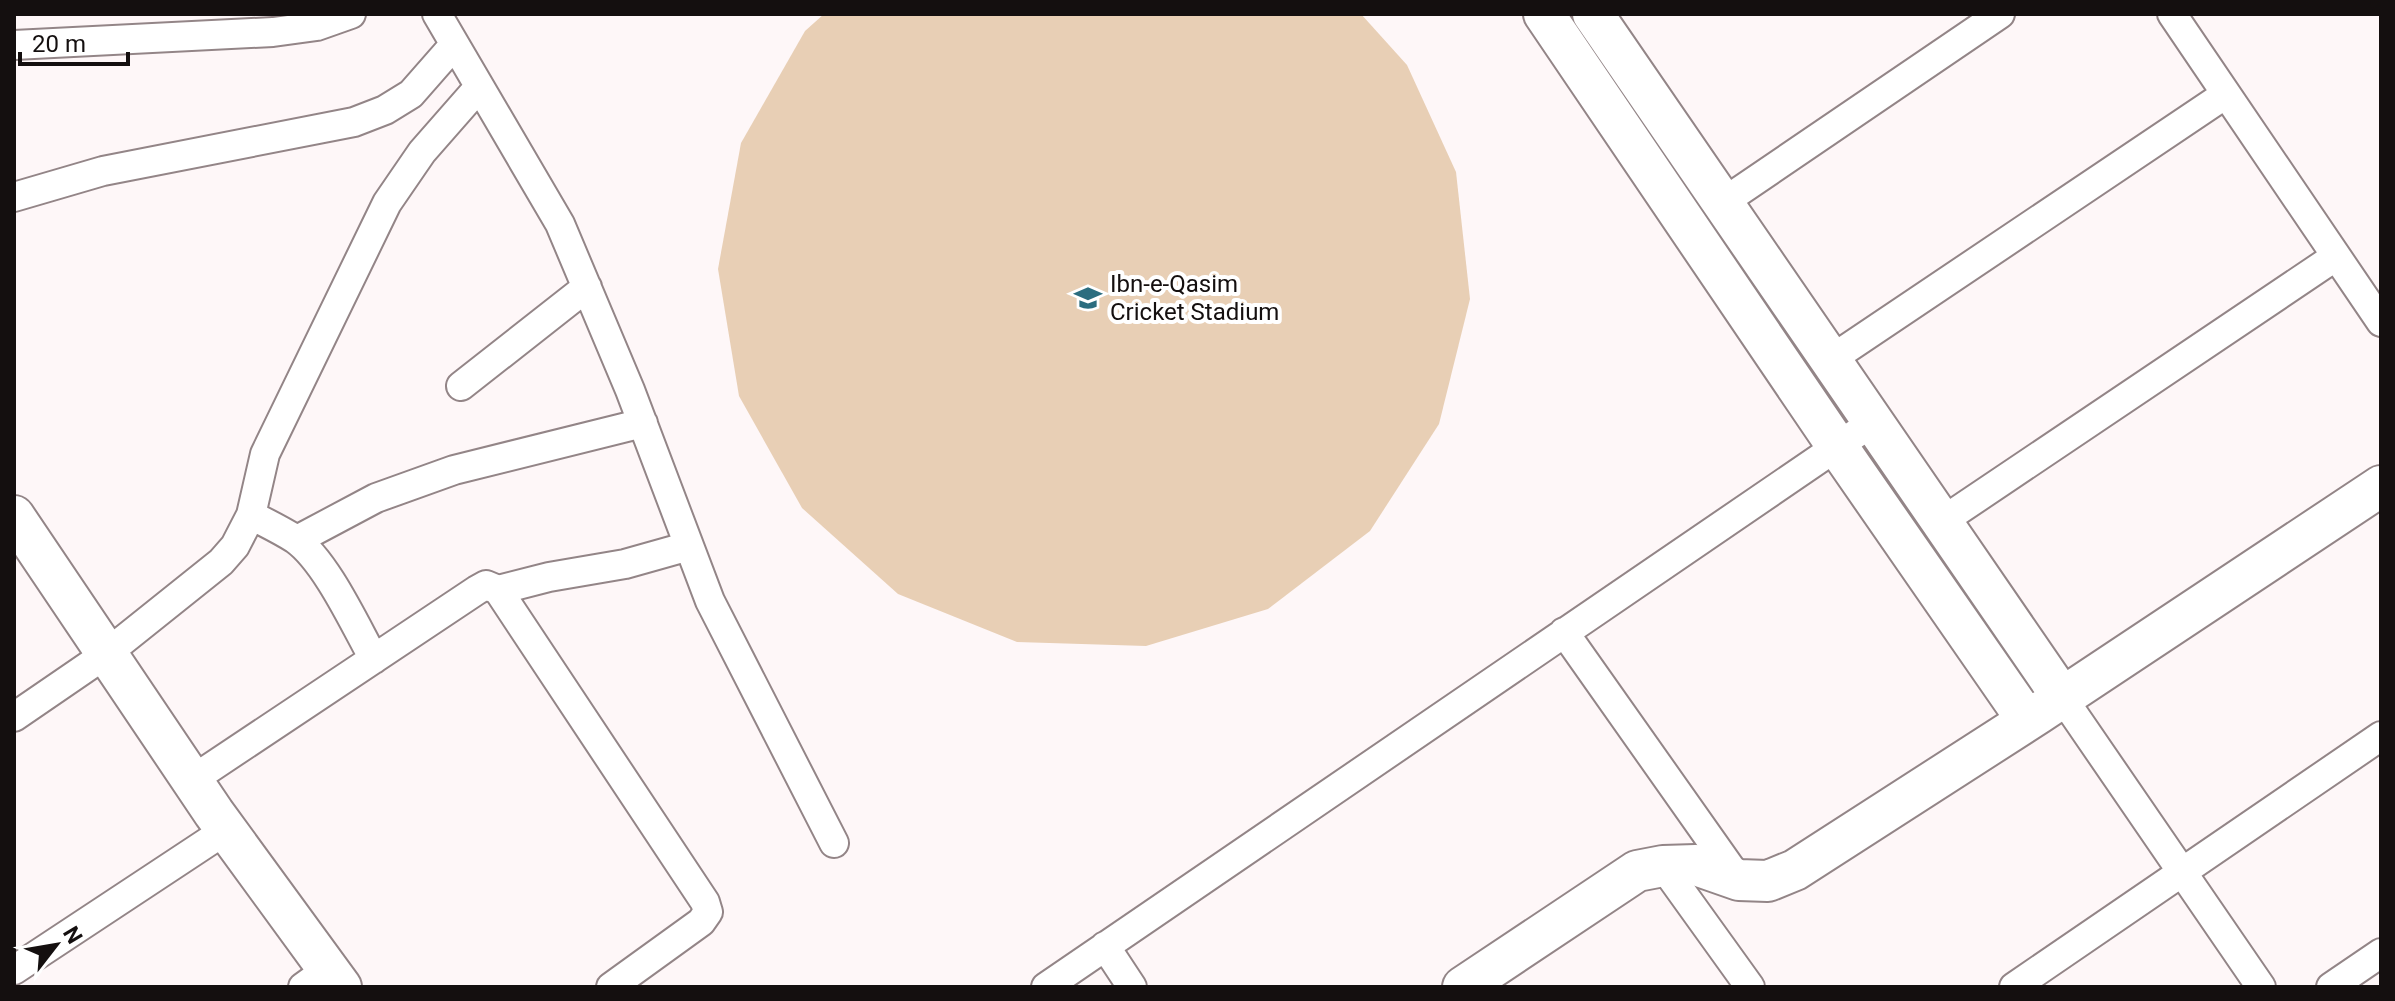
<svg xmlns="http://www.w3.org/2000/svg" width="2395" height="1001" viewBox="0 0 2395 1001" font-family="Roboto,sans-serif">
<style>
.green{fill:#e8cfb5}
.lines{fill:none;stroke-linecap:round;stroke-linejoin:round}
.street-casing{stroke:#938587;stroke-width:32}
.secondary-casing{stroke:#938587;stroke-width:44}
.street{stroke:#fff;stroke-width:28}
.secondary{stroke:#fff;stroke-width:40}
.labels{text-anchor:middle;stroke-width:8;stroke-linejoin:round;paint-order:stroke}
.poi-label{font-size:24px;fill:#140f0f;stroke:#fff;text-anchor:start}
</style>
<rect width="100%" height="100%" fill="#fef7f8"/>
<!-- green -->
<path class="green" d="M824,14H1361L1407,65L1456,172L1470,299L1439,424L1370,531L1268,609L1146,646L1017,642L898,594L802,508L739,396L718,269L741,143L805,31Z"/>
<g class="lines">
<!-- street casing -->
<g class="street-casing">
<path id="street" d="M437,14L560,224L630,390L710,601L834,843
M2172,14L2381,322
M14,45L273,32L317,26L351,14
M14,197L103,171L354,122L385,110L411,94L454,45
M1722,203L2000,14
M1830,360L2226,94
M461,386L587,287
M251,515C266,523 281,530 295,539C326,561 355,625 374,659
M1941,522L2335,257
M297,540L376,498L454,470L643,423
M498,590L549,577L625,564L689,546
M1564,632L1739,880
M2062,697L2261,987
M14,717L106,654L221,562L235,546L251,515L265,454L387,203L422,152L479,87
M192,780L477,590L486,585L498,590L705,902L708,912L701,922L611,987
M1663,866L1750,987
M1105,946L1132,987
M14,970L226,830
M303,987L328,969
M1046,987L1873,422
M2014,987L2381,736
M2331,987L2381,953"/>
</g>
<!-- secondary casing -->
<g class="secondary-casing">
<path id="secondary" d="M1544,14L1837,446L2027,720
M1593,14L2062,697
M14,516L214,813L341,987
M1463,987L1637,871L1663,866L1696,865L1739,880L1768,881L1795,870L2039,713L2381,486"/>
</g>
<!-- street -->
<use href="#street" class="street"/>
<!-- secondary -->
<use href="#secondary" class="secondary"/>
</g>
<!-- icons -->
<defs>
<g id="school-bare" transform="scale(2.16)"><path d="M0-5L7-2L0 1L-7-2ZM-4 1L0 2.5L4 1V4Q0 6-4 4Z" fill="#2b6d7f" stroke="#fff" stroke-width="2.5" paint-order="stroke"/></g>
</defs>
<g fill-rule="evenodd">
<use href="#school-bare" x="1088" y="298"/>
</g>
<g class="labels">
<!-- poi labels -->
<g class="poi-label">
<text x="1110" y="292">Ibn-e-Qasim<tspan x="1110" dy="28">Cricket Stadium</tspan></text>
</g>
</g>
<!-- border -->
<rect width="2395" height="1001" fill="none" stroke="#140f0f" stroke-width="32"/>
<!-- north arrow -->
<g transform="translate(56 945) rotate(59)" stroke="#ffffff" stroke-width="6" paint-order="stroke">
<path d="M0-6L14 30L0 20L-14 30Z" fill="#140f0f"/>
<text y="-12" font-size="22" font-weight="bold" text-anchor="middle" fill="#140f0f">N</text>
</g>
<!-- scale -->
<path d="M20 52v12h108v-12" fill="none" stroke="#140f0f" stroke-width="4"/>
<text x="32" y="52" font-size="24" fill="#140f0f" stroke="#ffffff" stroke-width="6" paint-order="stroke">20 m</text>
</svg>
